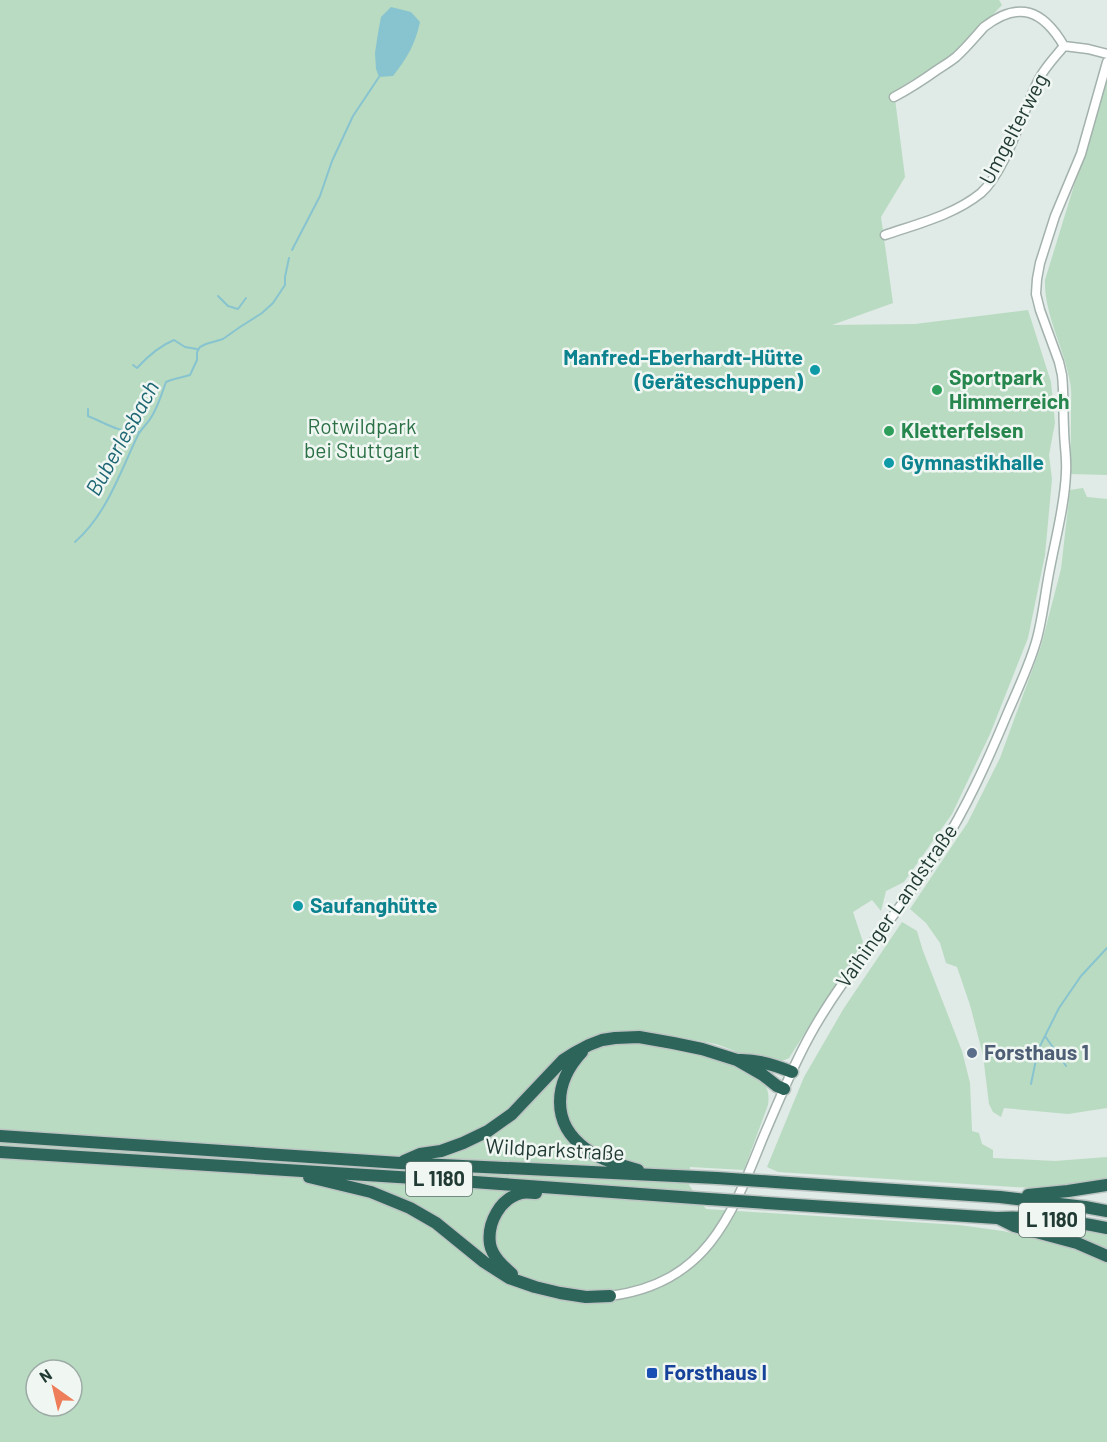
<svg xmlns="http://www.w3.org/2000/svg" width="1107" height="1442" viewBox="0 0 1107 1442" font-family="Barlow,sans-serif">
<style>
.green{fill:#b9dbc2;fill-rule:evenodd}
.water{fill:#88c4cf}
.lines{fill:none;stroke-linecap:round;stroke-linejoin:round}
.stream{stroke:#88c4cf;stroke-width:2}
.minor-casing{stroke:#a3b2ad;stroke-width:11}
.highway-casing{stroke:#bcc4c2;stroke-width:15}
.minor{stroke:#fff;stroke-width:8}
.highway{stroke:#2e655a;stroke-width:12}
.highway-bridge-casing{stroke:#bcc4c2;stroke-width:15;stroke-linecap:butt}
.highway-bridge{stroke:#2e655a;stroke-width:12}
.culture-dot{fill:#0f9aa8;stroke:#f0f7f3;stroke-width:2}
.leisure-dot{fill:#2e9e5b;stroke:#f0f7f3;stroke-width:2}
.service-dot{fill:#5c6f8a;stroke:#f0f7f3;stroke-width:2}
.transit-dot{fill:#1a4fb4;stroke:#f0f7f3;stroke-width:2}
.labels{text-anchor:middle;stroke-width:5;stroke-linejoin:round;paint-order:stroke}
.shield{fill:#f0f7f3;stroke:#5f736d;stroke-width:1.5}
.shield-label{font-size:20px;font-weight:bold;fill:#213a33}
.street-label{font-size:21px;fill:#213a33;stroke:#f0f7f3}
.culture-label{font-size:21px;font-weight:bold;fill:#0d838f;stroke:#f0f7f3;text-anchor:start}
.leisure-label{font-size:21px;font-weight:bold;fill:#27864d;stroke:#f0f7f3;text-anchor:start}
.park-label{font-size:21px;fill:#2c7046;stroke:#f0f7f3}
.service-label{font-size:21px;font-weight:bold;fill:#4e5e75;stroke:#f0f7f3;text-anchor:start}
.transit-label{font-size:21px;font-weight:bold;fill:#164399;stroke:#f0f7f3;text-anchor:start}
.water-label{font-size:22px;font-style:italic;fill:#1d6674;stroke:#f0f7f3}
</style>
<rect width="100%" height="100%" fill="#e0eae6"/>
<!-- green -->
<path class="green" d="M0,0H999L1002,5L955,54L894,91L905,177L881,217L893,303L832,325L915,324L1028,310L1051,382L1055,423L1049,455L1052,479L1045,555L1028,638L990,734L952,814L904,882L886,891L881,911L872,900L853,912L863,942L789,1058C774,1067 750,1056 735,1053V1051L716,1044L695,1040L694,1053C712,1058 753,1069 763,1083C769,1089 769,1097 768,1105L744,1170L690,1167L689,1185L706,1209L959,1225L1003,1231L1055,1243L1085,1254L1107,1263V1442H0ZM36,1370H72V1406H36Z
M1107,78V475L1070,474C1071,452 1071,431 1071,409C1071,400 1072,391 1070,382C1064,347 1044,315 1045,280Z
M1083,488L1087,497L1107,499V1108L1068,1114L1004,1108L1001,1117L993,1112L989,1104L983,1055L970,1005L957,967L946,963L940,943L926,923L910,909L968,822L1000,758L1041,646L1061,569L1070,490Z
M902,922L917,931L923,951L962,1051L970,1083L972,1131L979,1133L982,1144L993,1150V1158L1055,1161L1107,1157V1179L1071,1185L1031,1188L778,1172L767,1167L804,1077L844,1008Z
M1034,1223L1072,1228L1107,1235V1251L1036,1226Z"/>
<!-- water -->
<path class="water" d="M391,7L411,12L420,22C415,45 407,58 393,76L379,77L376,69L375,53L378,33L381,17Z"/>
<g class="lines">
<!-- stream -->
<path class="stream" d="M292,250L320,196L332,161L353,116L379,77
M218,296L228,306L238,309L246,298
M133,365L137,368C148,356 159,346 174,340L185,347L197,349
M88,409V416C105,423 120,433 139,432
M75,542C107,514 120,472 138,435C142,428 148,423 152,416C158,406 162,393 166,382L171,380L190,375L197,360V352L200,347L206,344L223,339L240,327L262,313L273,303L285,285V277L289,258
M1045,1036L1066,1066
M1031,1084L1038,1050L1059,1008L1081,976L1107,948"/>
<!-- minor casing -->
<g class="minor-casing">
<path id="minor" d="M1064,46L1088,49L1107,54
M894,97C909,89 923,80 937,70C943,66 950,62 956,57C966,48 975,37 984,27C1019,0 1043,10 1064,46
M885,235C917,224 954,215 981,193C1006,171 1023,110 1039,79C1045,67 1056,56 1064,46
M610,1296C705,1284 731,1218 762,1140C777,1105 791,1070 809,1037C845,971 898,915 939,851C967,807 988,760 1008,712C1018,689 1029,666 1036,642C1043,618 1045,592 1050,568C1056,536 1065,504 1066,472C1067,458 1064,443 1064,429C1063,411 1064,393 1062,375L1059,362L1040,310L1036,294L1037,279L1040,263L1055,216L1081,154L1107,62"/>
</g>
<!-- highway casing -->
<g class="highway-casing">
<path id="highway" d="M582,1052C554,1082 550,1123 586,1149C597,1158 623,1166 638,1170
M738,1060C757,1059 775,1065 792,1072
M0,1136L400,1163L717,1178
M0,1152L446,1180L709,1199
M404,1161L420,1154L441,1151L463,1143L488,1131L512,1114L563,1060L574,1053L589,1045L602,1040L615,1038L639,1037L673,1043L702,1049L737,1060L763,1075L777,1086L784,1089
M309,1177L371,1192L410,1208L436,1223L484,1262L509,1278L535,1287L560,1293L586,1297L610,1296
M775,1182L1000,1197L1085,1207L1107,1211
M1028,1195L1068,1191L1107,1185
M766,1203L997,1218C1034,1216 1071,1221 1107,1228
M998,1218L1014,1226L1077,1243L1107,1256
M512,1274C503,1266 492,1256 490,1244C487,1223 500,1198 522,1193C526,1192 532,1193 536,1193"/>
</g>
<!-- minor -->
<use href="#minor" class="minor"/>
<!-- highway -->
<use href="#highway" class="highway"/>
<!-- highway-bridge casing -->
<g class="highway-bridge-casing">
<path id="highway-bridge" d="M717,1178L775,1182
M709,1199L766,1203"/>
</g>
<!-- highway-bridge -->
<use href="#highway-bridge" class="highway-bridge"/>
</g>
<!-- markers -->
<g class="culture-dot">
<circle cx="815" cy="370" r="6"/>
<circle cx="889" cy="463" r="6"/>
<circle cx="298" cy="906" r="6"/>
</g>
<g class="leisure-dot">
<circle cx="937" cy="390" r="6"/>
<circle cx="889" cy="431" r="6"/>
</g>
<circle class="service-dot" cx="972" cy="1053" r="6"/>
<rect class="transit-dot" x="646" y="1367" width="12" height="12" rx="3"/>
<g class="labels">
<!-- shield labels -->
<g class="shield">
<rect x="406" y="1162" width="66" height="34" rx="4.5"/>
<rect x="1019" y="1203" width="66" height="34" rx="4.5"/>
</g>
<g class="shield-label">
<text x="439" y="1186">L 1180</text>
<text x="1052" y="1227">L 1180</text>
</g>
<!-- street labels -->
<g class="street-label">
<text transform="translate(1014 129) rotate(-62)" y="7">Umgelterweg</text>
<text transform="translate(897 906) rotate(-55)" y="7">Vaihinger Landstraße</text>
<text transform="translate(555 1150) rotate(3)" y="7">Wildparkstraße</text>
</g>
<!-- culture labels -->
<g class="culture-label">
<text x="803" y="365" text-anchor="end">Manfred-Eberhardt-Hütte<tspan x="803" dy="24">(Geräteschuppen)</tspan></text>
<text x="901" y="470">Gymnastikhalle</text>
<text x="310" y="913">Saufanghütte</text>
</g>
<!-- leisure labels -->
<g class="leisure-label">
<text x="949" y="385">Sportpark<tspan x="949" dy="24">Himmerreich</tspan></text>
<text x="901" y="438">Kletterfelsen</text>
</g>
<!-- park labels -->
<g class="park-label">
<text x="362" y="434">Rotwildpark<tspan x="362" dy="24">bei Stuttgart</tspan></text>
</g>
<!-- service labels -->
<g class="service-label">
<text x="984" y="1060">Forsthaus 1</text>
</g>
<!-- transit labels -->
<g class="transit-label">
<text x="664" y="1380">Forsthaus I</text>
</g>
<!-- water labels -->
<g class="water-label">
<text transform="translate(122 438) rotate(-61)" y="8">Buberlesbach</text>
</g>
</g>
<!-- north arrow -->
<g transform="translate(54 1388) rotate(326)"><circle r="28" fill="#f0f7f3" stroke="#9daba6" stroke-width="1.5"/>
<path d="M0-4.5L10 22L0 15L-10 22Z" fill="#ee7e5a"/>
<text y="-9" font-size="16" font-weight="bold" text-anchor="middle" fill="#213a33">N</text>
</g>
</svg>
